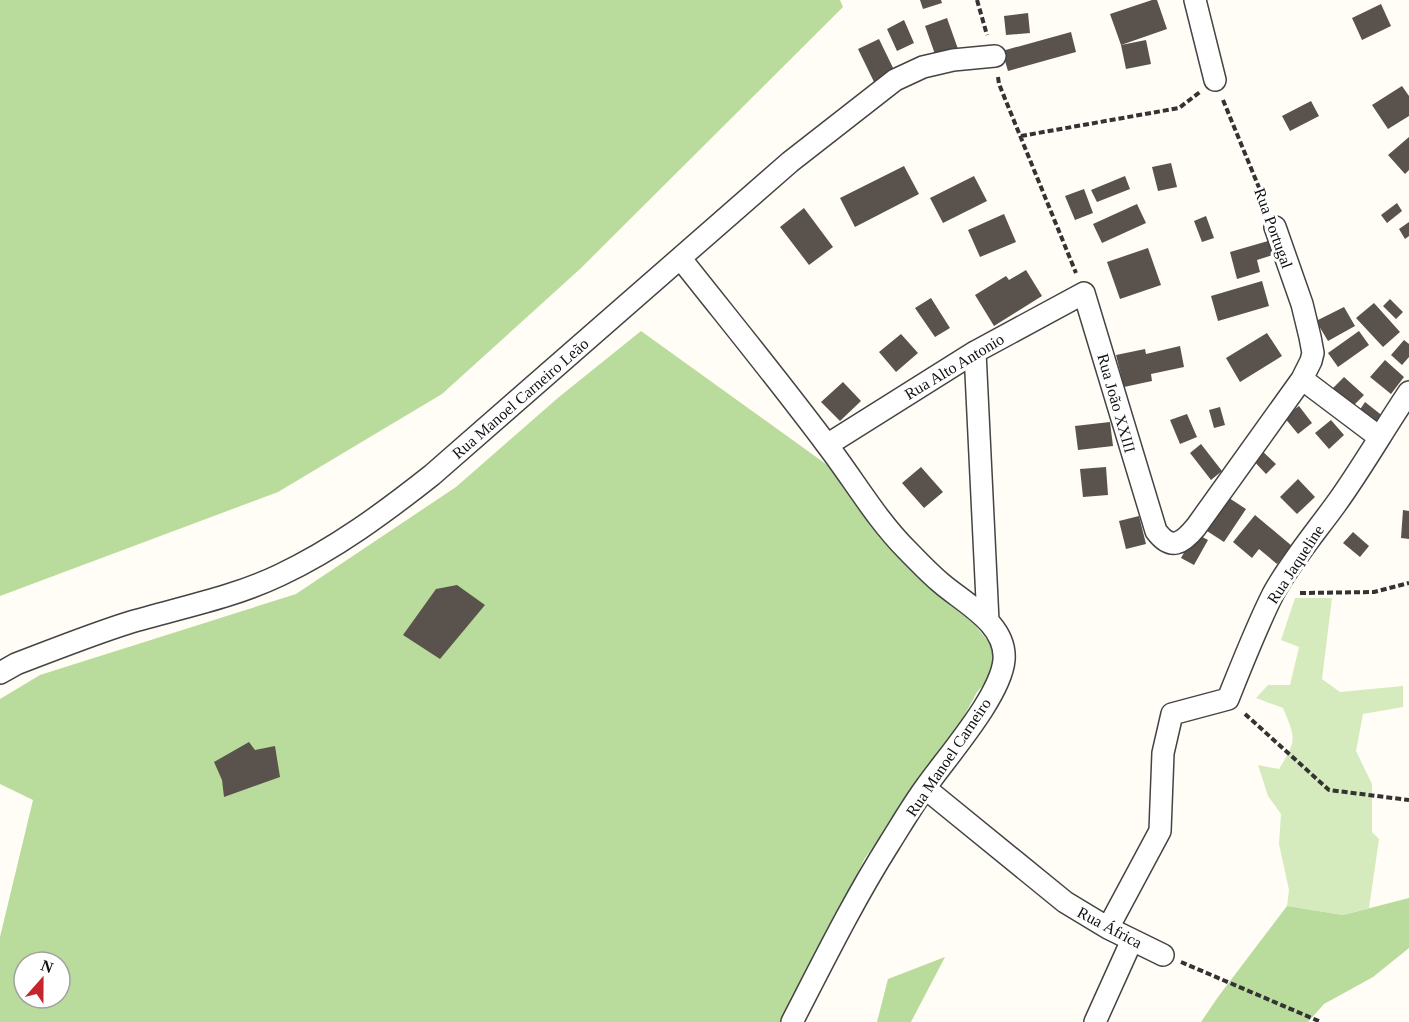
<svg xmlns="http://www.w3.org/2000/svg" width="1409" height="1022" viewBox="0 0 1409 1022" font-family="Georgia,serif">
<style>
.green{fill:#d5ebbd}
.forest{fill:#b9dc9c;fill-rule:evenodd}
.building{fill:#5a524d}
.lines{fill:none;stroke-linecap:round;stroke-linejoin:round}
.street-casing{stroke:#444;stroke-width:24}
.path{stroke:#333;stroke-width:4;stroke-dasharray:6 3;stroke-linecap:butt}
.street{stroke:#fff;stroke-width:21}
.labels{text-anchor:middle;stroke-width:6;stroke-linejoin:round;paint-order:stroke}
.street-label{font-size:16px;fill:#111;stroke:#fff}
</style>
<rect width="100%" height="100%" fill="#fffdf5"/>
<!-- green -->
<path class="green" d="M1295,598H1332L1322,679L1340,692L1403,686V707L1363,714L1356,751L1372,784V832L1379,839L1369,908L1343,915L1287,906L1289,890L1279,844L1281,814L1268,796L1258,765L1279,769C1297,740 1296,739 1283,708L1256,698L1268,685H1290L1299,647L1281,640Z"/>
<!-- forest -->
<path class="forest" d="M0,0H840L843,7L580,269L442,394L278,492L0,596Z
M641,331L837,472L923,581L975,625L1004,661L977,692L957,729L865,858L784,1022H0V937L33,800L0,784V699L40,675L296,594L456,487L559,397ZM24,962H60V998H24Z
M1409,898V948L1373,977L1324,1004L1308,1022H1201L1218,997L1287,906L1343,915Z
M945,957L911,1022H877L888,979Z"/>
<!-- building -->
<path class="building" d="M920,0H941L942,3L923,9Z
M1152,0H1157L1167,29L1121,45L1146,40L1151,64L1126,69L1121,45L1110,14Z
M1381,4L1391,26L1362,40L1352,18Z
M1028,13L1030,33L1006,35L1004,16Z
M947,18L958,49L936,57L925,26Z
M904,20L914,43L897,51L887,29Z
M1071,32L1076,52L1008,71L1002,51Z
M879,39L896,74L875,84L858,49Z
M1402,86L1409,96V116L1388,129L1372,105Z
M1311,101L1319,116L1290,131L1282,116Z
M1409,137V170L1405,174L1388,155Z
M1171,163L1177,187L1158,191L1152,167Z
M904,166L919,194L855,227L840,198Z
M974,176L987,201L943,223L930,198Z
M1125,176L1130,189L1097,202L1091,190Z
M1084,189L1093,213L1075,220L1065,196Z
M1397,203L1402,211L1387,223L1381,215Z
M1137,204L1146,223L1102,243L1093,224Z
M804,208L833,247L809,265L780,227Z
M1004,214L1016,242L980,257L968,230Z
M1206,216L1214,238L1202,242L1194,221Z
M1409,222V236L1405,239L1399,229Z
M1268,241L1273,255L1257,260L1260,272L1237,279L1230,252Z
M1148,248L1161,285L1120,299L1107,262Z
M1026,270L1042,296L994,326L975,295L1006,276L1009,280Z
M1262,281L1269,306L1218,321L1211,296Z
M931,298L950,328L935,337L915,308Z
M1390,299L1403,312L1396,319L1383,306Z
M1374,303L1400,332L1383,347L1356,318Z
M1344,307L1355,326L1328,341L1316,321Z
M1359,331L1369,345L1338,367L1328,353Z
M1267,333L1282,356L1240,382L1226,358Z
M901,334L918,353L896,372L879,352Z
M1404,340L1409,344V357L1402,365L1391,355Z
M1180,346L1184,367L1151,374L1152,381L1124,387L1116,355L1145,349L1146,354Z
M1385,360L1404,377L1391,394L1370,377Z
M1344,377L1364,395L1351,408L1332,389Z
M843,382L861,401L840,421L821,402Z
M1365,402L1384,417L1375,428L1357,414Z
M1299,406L1312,423L1298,434L1284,417Z
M1220,407L1225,425L1214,428L1209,410Z
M1187,414L1197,437L1180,444L1170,420Z
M1331,420L1344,435L1329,449L1315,433Z
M1110,422L1113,446L1078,450L1075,426Z
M1201,444L1222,471L1211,480L1190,453Z
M1260,449L1276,464L1266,474L1251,458Z
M921,467L943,492L924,508L902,483Z
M1106,467L1108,495L1083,497L1080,469Z
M1298,479L1315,497L1297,514L1280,497Z
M1226,496L1246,509L1224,542L1207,531Z
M1403,510L1409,511V539L1401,538Z
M1255,515L1292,546L1277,564L1259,549L1252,558L1233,542Z
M1139,516L1146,544L1126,549L1119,521Z
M1353,532L1369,546L1360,557L1343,543Z
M1195,533L1208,540L1194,565L1181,558Z
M457,585L485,605L440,659L403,635L436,589Z
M249,742L255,750L275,746L280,777L224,797L222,780L214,762Z"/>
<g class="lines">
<!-- street casing -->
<g class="street-casing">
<path id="street" d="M1195,0L1215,80
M681,259C730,321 780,382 827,445C854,480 876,519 907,550C918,561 929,573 941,583C964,603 1007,624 1004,660C1001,696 946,758 925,788C912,806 901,825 889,844C853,901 823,962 792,1022
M975,352L988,621
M1302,379L1379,437
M827,445L975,352L1084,293L1156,531C1171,551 1182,544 1196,527L1302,379L1311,361L1313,353L1310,337L1302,304L1275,227
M0,673L16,664C53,650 90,635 128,623C178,608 232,598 280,575C335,549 384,513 432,475L790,162L895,80L923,67L953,60L995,56
M925,788L1065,902L1108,928L1163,955
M1108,928L1160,831L1163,753L1172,714L1228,699C1242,664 1256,628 1273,594C1291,561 1315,533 1336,504C1362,468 1384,429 1409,392
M1095,1022L1132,940"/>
</g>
<!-- path -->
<path class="path" d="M977,0L987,35
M998,77L999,84L1076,273
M1223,100L1267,207
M1021,136L1179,108L1200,92
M1300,593L1374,592L1409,583
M1245,714L1329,790L1409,800
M1181,962L1321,1022"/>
<!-- street -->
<use href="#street" class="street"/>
</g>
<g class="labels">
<!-- street labels -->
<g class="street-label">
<text transform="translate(1274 228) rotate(70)" y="6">Rua Portugal</text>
<text transform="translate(954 366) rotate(-31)" y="6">Rua Alto Antonio</text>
<text transform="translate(520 398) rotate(-41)" y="6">Rua Manoel Carneiro Leão</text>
<text transform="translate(1117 403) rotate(74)" y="6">Rua João XXIII</text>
<text transform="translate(1295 564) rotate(-57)" y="6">Rua Jaqueline</text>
<text transform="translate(948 757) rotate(-56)" y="6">Rua Manoel Carneiro</text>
<text transform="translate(1110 927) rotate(28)" y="6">Rua África</text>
</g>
</g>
<!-- north arrow -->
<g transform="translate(42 980) rotate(21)"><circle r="28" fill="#ffffff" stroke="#a0a0a0" stroke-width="1.5"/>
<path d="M0-4.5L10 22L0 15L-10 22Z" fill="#c4262e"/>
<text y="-9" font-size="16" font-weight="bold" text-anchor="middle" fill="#111111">N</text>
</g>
</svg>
